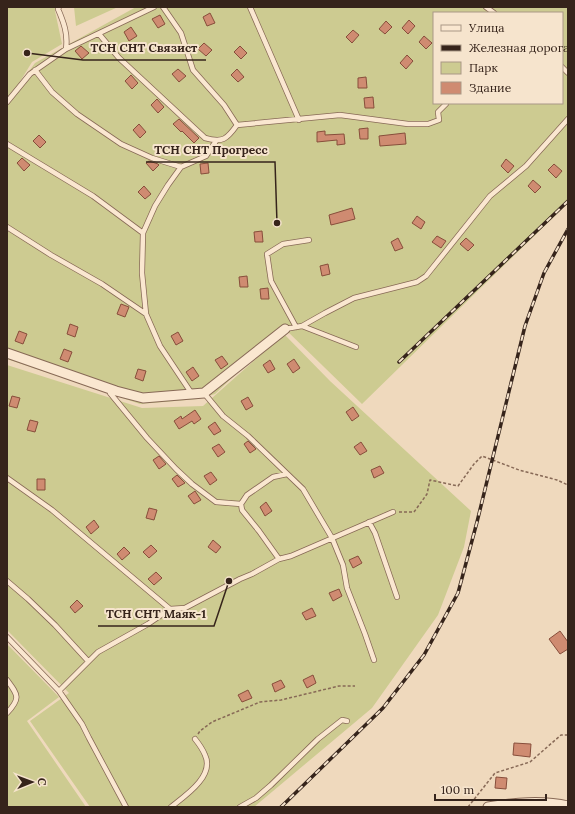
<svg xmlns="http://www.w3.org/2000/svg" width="575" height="814" viewBox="0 0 575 814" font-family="Lora,serif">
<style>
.green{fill:#cdcb91;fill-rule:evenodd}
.building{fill:#cf8b71;stroke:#874e3b}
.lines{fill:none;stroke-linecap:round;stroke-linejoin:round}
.lane-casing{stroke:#876956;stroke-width:6}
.street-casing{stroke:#876956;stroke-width:11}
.path{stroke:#876956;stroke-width:1.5;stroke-dasharray:3 2;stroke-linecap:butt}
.lane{stroke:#fae7d0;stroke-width:4.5}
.street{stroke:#fae7d0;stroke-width:9}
.rail-casing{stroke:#36241b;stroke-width:3.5}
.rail{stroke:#f6e4cd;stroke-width:2;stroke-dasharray:6;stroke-linecap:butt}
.leader{fill:none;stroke:#36241b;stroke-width:1.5}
.callout-dot{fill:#36241b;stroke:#f6e4cd;stroke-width:1.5}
.callout-label{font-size:12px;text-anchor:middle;font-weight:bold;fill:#36241b;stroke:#f6e4cd;stroke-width:4;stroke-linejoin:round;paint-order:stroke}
</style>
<rect width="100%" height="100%" fill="#efd9bd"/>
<!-- green -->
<path class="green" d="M7,7H56L55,11L62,44L32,62L13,93L35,63L136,7H568V203L362,404L284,328L215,394L198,399L140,404L7,359ZM434,13H562V103H434Z
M74,7H118L76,26Z
M284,334L330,381L471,511L464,547L438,615L372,708L254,807H90L30,721L69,693L7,630V365L142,408L203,406Z
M7,644L59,697L27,721L86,807H7Z"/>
<!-- building -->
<path class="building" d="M210,13L215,23L207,26L203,17Z
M160,15L165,24L158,28L152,19Z
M409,20L415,26L408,34L402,28Z
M386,21L392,27L385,34L379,29Z
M131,27L137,36L129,41L124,32Z
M353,30L359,35L352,43L346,37Z
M424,36L432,43L426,49L419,42Z
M204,43L212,50L206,56L198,49Z
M81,46L89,53L82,59L75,51Z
M240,46L247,53L241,59L234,52Z
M407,55L413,61L406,69L400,63Z
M178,69L186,76L179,82L172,74Z
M237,69L244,77L238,82L231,75Z
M131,75L138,83L132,89L125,81Z
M366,77L367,88H358V78Z
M373,97L374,108H365L364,98Z
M157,99L164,107L158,113L151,105Z
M179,119L199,138L194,143L182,131L181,132L173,124Z
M139,124L146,132L140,138L133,130Z
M368,128V139H360L359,129Z
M325,131V135L344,134L345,144L337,145V140L317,142V132Z
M405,133L406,144L380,146L379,136Z
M39,135L46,142L40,148L33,141Z
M22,158L30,165L24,171L17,163Z
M506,159L514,166L508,173L501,166Z
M149,161L158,164L159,165L153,171L146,163Z
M208,163L209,173L201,174L200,164Z
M554,164L562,171L556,178L548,170Z
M533,180L541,187L535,193L528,186Z
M144,186L151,194L145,199L138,192Z
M352,208L355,219L331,225L329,215Z
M417,216L425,222L421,229L412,223Z
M262,231L263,242H255L254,232Z
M437,236L446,241L441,248L432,242Z
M398,238L403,248L395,251L391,242Z
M466,238L474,245L468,251L460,244Z
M328,264L330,274L322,276L320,266Z
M247,276L248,287H240L239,277Z
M268,288L269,299H261L260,289Z
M121,304L129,307L125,317L117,314Z
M70,324L78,327L75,337L67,334Z
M19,331L27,334L23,344L15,341Z
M178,332L183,341L176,345L171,336Z
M64,349L72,352L68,362L60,359Z
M222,356L228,364L221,369L215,360Z
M294,359L300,368L293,373L287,364Z
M270,360L275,369L268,373L263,365Z
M193,367L199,376L192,381L186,372Z
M138,369L146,371L143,381L135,378Z
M12,396L20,398L17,408L9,406Z
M248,397L253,406L246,410L241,401Z
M353,407L359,416L352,421L346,412Z
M195,410L201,419L194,424L192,421L179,429L174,421L181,416L182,419Z
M30,420L38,422L35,432L27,430Z
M215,422L221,431L214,435L208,427Z
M248,441L256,449L250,453L244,444Z
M361,442L367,451L360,455L354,447Z
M219,444L225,452L218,457L212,448Z
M159,456L166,464L159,469L153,460Z
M380,466L384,473L374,478L371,470Z
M211,472L217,480L210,485L204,476Z
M177,475L185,483L178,487L172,479Z
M37,479H45V490H37Z
M195,491L201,500L194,504L188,496Z
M266,502L272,511L265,516L260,507Z
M149,508L157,510L154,520L146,518Z
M94,520L99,527L91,534L86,527Z
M213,540L221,547L216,553L208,547Z
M151,545L157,551L149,558L143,552Z
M124,547L130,553L122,560L117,554Z
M358,556L362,563L353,568L349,560Z
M156,572L162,578L154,585L148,579Z
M339,589L342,596L333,601L329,593Z
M77,600L83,606L75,613L70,607Z
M312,608L316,616L306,620L302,613Z
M560,631L568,642V649L560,654L549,639Z
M313,675L316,683L307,688L303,680Z
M281,680L285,687L275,692L272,684Z
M248,690L252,698L242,702L238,695Z
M514,743L531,744L530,757L513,755Z
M496,777L507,778L506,789L495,788Z"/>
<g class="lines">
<!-- lane casing -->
<g class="lane-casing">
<path id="lane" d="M59,7L58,9C64,23 68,34 66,49
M250,7L299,120
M486,7L494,13
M99,34L119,58L205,138C223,143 227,139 237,125L224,105L193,70L181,33L163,7
M562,67L568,73
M35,70L52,92L77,114L121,144L152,158L181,167L206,156L216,141
M7,102L30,74L66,49L154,7
M237,125L340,115L408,124H428L439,120L438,112L446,104
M7,144L93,196L143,233
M181,167L168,185L155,206L143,233L142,273L146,314L160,346L192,394
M7,227L51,255L102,284L146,314
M302,326L325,313L354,298L417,282L426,276L490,196L526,166L568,119
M296,327L271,281L267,254L283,244L309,240
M285,329L302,326L356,347
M111,389L110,393L147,438L176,469L192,484L216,502L241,504
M204,393L223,416L248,436L303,489L332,538L343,565L347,588L365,634L374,660
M7,478L52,510L170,609
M369,522L375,533L397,597
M279,559L291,556L393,512
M7,581L28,599L55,625L88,661
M7,637L59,691L82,724L89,738L126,807
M7,680C18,695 21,698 7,713
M59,691L98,652L148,624L170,609L185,608L240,579L252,574L279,559L259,531L242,510L241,504L247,495L273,477L287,474
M171,807C185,796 215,776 205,755C203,750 199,744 195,739
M240,807L256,798L271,785L318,739L342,720L347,721"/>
</g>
<!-- street casing -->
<g class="street-casing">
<path id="street" d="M7,353L116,391L143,398L204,393L285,329
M488,807C514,803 542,800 568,806"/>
</g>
<!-- path -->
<path class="path" d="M399,512H414L427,494L430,480L458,486L474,464L482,456L519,470L557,480L568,485
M198,734L200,731L212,722L260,702L281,700L339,686H355
M468,807L495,773L530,762L561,735H568"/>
<!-- lane -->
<use href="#lane" class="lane"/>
<!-- street -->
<use href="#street" class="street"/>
<!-- rail casing -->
<g class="rail-casing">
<path id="rail" d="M399,362L568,201
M281,807L383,708L424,655L458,593L477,522L525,326L544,273L568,229"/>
</g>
<!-- rail -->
<use href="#rail" class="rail"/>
</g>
<!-- callouts -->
<path class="leader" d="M27 53L83 60H206M277 223L275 162H146M229 581L214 626H98"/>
<g class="callout-dot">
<circle cx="27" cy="53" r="4"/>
<circle cx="277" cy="223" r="4"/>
<circle cx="229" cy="581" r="4"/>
</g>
<g class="callout-label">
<text x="144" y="52">ТСН СНТ Связист</text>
<text x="211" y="154">ТСН СНТ Прогресс</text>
<text x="156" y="618">ТСН СНТ Маяк-1</text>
</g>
<!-- border -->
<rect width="575" height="814" fill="none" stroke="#36241b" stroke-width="16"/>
<!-- legend -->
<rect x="433" y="12" width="130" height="92" fill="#f6e4cd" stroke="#a99786"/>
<rect x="441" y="25" width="20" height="6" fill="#fae7d0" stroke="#a99786"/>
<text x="469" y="32" font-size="12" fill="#36241b">Улица</text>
<rect x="441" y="45" width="20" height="6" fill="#36241b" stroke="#a99786"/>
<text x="469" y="52" font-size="12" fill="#36241b">Железная дорога</text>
<rect x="441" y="62" width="20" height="12" fill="#cdcb91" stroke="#a99786"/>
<text x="469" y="72" font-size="12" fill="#36241b">Парк</text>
<rect x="441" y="82" width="20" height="12" fill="#cf8b71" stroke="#a99786"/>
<text x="469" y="92" font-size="12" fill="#36241b">Здание</text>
<!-- north arrow -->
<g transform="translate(32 782) rotate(89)" stroke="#f6e4cd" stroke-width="3" paint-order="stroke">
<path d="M0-3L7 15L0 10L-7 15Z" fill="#36241b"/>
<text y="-6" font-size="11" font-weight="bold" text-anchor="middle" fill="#36241b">С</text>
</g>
<!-- scale -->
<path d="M435 794v6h111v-6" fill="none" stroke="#36241b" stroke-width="2"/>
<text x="441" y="794" font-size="12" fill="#36241b" stroke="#f6e4cd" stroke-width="3" paint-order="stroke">100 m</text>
</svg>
